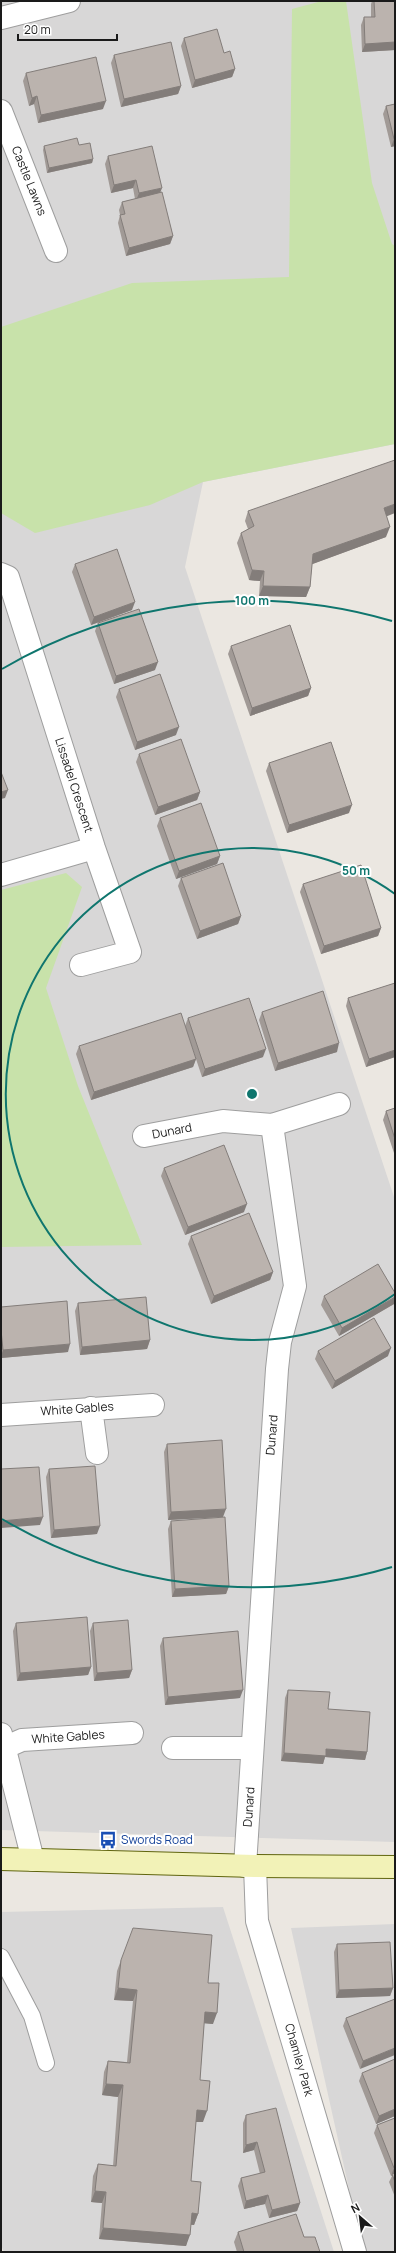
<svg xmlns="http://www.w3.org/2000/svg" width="396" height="2253" viewBox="0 0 396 2253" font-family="Manrope,sans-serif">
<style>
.residential{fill:#d8d7d7}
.grass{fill:#c8e2aa}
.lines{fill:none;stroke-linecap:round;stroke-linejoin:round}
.lane-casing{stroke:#9e9e9e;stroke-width:18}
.street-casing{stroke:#9e9e9e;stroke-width:24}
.secondary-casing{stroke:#60650e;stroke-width:24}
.lane{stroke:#fff;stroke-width:16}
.street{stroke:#fff;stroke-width:22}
.secondary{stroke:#f2f2b7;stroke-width:22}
.wall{fill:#a19a96}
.shaded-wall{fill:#837d7a}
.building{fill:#bbb3ae;stroke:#837d7a}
.ring{fill:none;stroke:#0f766e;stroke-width:2}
.labels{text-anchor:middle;stroke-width:4;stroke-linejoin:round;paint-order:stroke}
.street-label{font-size:12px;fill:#1a1a1a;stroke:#fff}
.transit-label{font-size:12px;fill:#164399;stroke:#fff;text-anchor:start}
.centre{fill:#0f766e;stroke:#fff;stroke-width:2}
.ring-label{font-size:12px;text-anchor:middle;font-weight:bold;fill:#0f766e;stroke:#fff;stroke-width:4;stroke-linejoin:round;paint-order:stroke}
</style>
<rect width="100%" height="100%" fill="#ebe7e1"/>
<!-- residential -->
<path class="residential" d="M1,1H395V444L203,482L185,567L395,1200V1842L1,1830Z
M223,1907L334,2252H4L1,2245V1912Z
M395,1924V2252H363L291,1928Z"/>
<!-- grass -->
<path class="grass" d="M322,1H346L372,183L392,244L395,246V444L203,482L150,505L35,533L1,513V327L132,283L289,277L292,9Z
M66,873L82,887L46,988L78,1086L142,1245L1,1247V890Z"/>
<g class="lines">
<!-- lane casing -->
<g class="lane-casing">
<path id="lane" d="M1,1957L32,2016L46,2063"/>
</g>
<!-- street casing -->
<g class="street-casing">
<path id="street" d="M1,18L69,1
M1,111L56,251
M1,574L8,577L94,848L130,952L81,965
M1,875L94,848
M144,1136L223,1121L272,1125L339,1104
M91,1408L97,1453
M1,1415L153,1405
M1,1734L33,1860
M6,1747L22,1740L132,1733
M173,1748H252
M245,1866L277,1369L280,1342L295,1286L272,1125
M255,1866L257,1921L355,2252"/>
</g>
<!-- secondary casing -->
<g class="secondary-casing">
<path id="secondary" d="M1,1859L255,1866L395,1867"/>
</g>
<!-- lane -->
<use href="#lane" class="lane"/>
<!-- street -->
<use href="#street" class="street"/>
<!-- secondary -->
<use href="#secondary" class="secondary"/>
</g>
<!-- wall -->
<path class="wall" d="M372,1H395V50L362,52L361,25L364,17H371V4Z
M184,38L224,53L235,69L232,77L192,88L181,46Z
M114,55L181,86L178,94L121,107L111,63Z
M26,73L103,109L38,123L34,104L29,106L23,81Z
M395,104V146L391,147L383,114L386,106Z
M79,145L93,159L92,163L47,173L43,150L44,146Z
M108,156L160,192L173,236L170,244L126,256L118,223L120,215L119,210L122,202L135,199L133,188L111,193L105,164Z
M248,511L386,516V537L312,564L310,587L306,597L259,596L260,581L249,580L237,543L241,533L248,529L245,521Z
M75,564L132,610L91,625L72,572Z
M98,623L155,670L114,684L95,631Z
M231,646L311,688L308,696L250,716L228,654Z
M119,689L176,735L135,750L116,697Z
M139,754L200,792L197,800L155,815L136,762Z
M269,763L349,813L287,833L266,771Z
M160,818L220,856L217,864L176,879L157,826Z
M181,878L241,916L238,924L197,939L178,886Z
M303,884L381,928L378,936L321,954L300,892Z
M348,998L395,1057L366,1067L346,1006Z
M262,1012L337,1052L275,1071L259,1020Z
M188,1018L263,1057L202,1077L185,1026Z
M79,1046L196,1059L193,1067L91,1100L76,1054Z
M395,1108V1156L383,1120L386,1111Z
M164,1168L244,1212L185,1235L161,1176Z
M191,1236L273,1272L270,1280L211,1304L188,1244Z
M324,1296L394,1304L339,1336L321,1305Z
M78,1303L150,1340L147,1349L80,1355L75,1311Z
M1,1307L68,1352L1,1358Z
M318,1351L388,1356L332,1389L315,1359Z
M167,1444L223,1517L168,1520L164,1452Z
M49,1469L97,1534L51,1538L46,1477Z
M171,1521L229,1586L226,1594L172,1597L168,1529Z
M16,1623L91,1667L88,1675L17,1681L13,1631Z
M93,1623L132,1670L129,1678L94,1681L90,1631Z
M163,1638L240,1698L165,1705L160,1646Z
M288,1690L328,1709L367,1752L365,1760L325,1757L323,1764L281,1761L285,1698Z
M337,1944L393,1988L390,1996L336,1998L334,1952Z
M121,1960L208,1983L213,2024L204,2023L200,2080L203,2122H196L191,2181L198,2214L194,2225H191L186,2246L99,2239L102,2203L91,2202L93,2176L98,2164L113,2166L118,2097L102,2095L104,2072L108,2061L127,2062L133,2001L114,2000L117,1971Z
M395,1999L360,2069L343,2026L346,2018Z
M362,2073L395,2116L376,2124L359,2081Z
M246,2115L300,2203L297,2211L269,2218L265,2204L244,2209L238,2186L241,2178L260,2174L254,2150L243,2153V2123Z
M395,2118V2197L389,2182L392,2176H391L374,2133L377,2125Z
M238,2232L304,2237L320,2252H237L234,2242Z"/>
<!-- shaded-wall -->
<path class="shaded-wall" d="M395,42V50L362,52L365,44Z
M235,69L232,77L192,88L195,80Z
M181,86L178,94L121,107L124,99Z
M37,96L34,104L29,106L32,98Z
M106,101L103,109L38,123L41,115Z
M394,139H395V146L391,147Z
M93,159L92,163L47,173L49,168Z
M136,180L133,188L111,193L114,185Z
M162,188L159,196L136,201L139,193Z
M173,236L170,244L126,256L129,248Z
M395,504V513L380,519L384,508Z
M390,527L386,537L310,565L313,554Z
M252,570L264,571L260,581L249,580Z
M263,586L310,587L306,597L259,596Z
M135,602L132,610L91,625L94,617Z
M158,662L155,670L114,684L116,676Z
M311,688L308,696L250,716L252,708Z
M179,727L176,735L135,750L137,742Z
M8,790L5,798L1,799V792Z
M200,792L197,800L155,815L158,807Z
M352,805L349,813L287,833L289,825Z
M220,856L217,864L176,879L179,871Z
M241,916L238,924L197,939L200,931Z
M381,928L378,936L321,954L324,946Z
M339,1043L337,1052L275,1071L278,1063Z
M266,1049L263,1057L202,1077L205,1069Z
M395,1050V1057L366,1067L369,1059Z
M196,1059L193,1067L91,1100L94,1092Z
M247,1204L244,1212L185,1235L188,1227Z
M273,1272L270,1280L211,1304L214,1296Z
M395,1297V1301L394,1304L339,1336L342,1328Z
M150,1340L147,1349L80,1355L82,1347Z
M70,1344L68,1352L1,1358V1356L3,1350Z
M391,1348L388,1356L332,1389L335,1381Z
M226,1509L223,1517L168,1520L171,1512Z
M43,1517L40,1525L1,1528V1521Z
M100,1526L97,1534L51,1538L54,1530Z
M229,1586L226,1594L172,1597L175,1589Z
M91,1667L88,1675L17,1681L20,1673Z
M132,1670L129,1678L94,1681L97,1673Z
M243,1690L240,1698L165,1705L168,1697Z
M326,1749L367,1752L365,1760L325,1757L323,1764L281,1761L284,1753Z
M118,1988L137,1990L133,2001L114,2000Z
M393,1988L390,1996L336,1998L339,1990Z
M205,2012L217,2013L213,2024L201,2023Z
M395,2048V2055L360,2069L363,2061Z
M106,2084L123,2085L118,2097L102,2095Z
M395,2109V2116L376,2124L379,2116Z
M197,2110L207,2111L203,2122H193Z
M257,2142L254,2150L243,2153L246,2145Z
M395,2167V2174H392L391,2176L394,2168Z
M95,2191L106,2192L102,2203L91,2202Z
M268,2195L265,2204L244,2209L246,2201Z
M300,2203L297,2211L269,2218L272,2210Z
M192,2213L198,2214L194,2225L188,2224Z
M103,2228L190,2235L186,2246L99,2239Z"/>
<!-- building -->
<path class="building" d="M374,1H395V42L365,44L364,17H375Z
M217,29L224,53L230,51L235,69L195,80L184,38Z
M171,42L181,86L124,99L114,55Z
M96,57L106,101L41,115L37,96L32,98L26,73Z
M395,104V139H394L386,106Z
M77,138L79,145L90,143L93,159L49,168L44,146Z
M152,146L162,188L139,193L136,180L114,185L108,156Z
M162,192L173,236L129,248L120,215L125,214L122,202Z
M395,460V504L384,508L390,527L313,554L310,587L263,586L264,571L252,570L241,533L254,526L248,511Z
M117,549L135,602L94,617L75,564Z
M139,609L158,662L116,676L98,623Z
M290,625L311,688L252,708L231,646Z
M160,674L179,727L137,742L119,689Z
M181,739L200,792L158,807L139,754Z
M331,742L352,805L289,825L269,763Z
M1,772L8,790L1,792Z
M201,803L220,856L179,871L160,818Z
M223,863L241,916L200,931L181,878Z
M361,865L381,928L324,946L303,884Z
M395,983V1050L369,1059L348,998Z
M323,991L339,1043L278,1063L262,1012Z
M249,998L266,1049L205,1069L188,1018Z
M181,1013L196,1059L94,1092L79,1046Z
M395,1108V1139L386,1111Z
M224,1145L247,1204L188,1227L164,1168Z
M249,1213L273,1272L214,1296L191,1236Z
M378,1264L395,1293V1297L342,1328L324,1296Z
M146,1297L150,1340L82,1347L78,1303Z
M67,1301L70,1344L3,1350L1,1330V1307Z
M374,1318L391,1348L335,1381L318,1351Z
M222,1440L226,1509L171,1512L167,1444Z
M95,1466L100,1526L54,1530L49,1469Z
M39,1467L43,1517L1,1521V1469Z
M225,1517L229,1586L175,1589L171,1521Z
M87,1617L91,1667L20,1673L16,1623Z
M128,1620L132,1670L97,1673L93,1623Z
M238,1631L243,1690L168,1697L163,1638Z
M288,1690L330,1692L328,1709L370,1712L367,1752L326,1749V1756L284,1753Z
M133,1928L212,1935L208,1983H219L217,2013L205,2012L200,2080L210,2081L207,2111L197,2110L191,2181L201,2182L198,2214L192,2213L190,2235L103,2228L106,2192L95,2191L98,2164L116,2166L123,2085L106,2084L108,2061L130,2063L137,1990L118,1988L121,1960Z
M390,1942L393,1988L339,1990L337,1944Z
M395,1999V2048L363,2061L346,2018Z
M395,2059V2109L379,2116L362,2073Z
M276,2108L300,2203L272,2210L268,2195L246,2201L241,2178L265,2172L257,2142L246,2145V2115Z
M395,2118V2167L394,2168L377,2125Z
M395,2173V2182L392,2174Z
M296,2214L304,2237H315L320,2252H244L238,2232Z"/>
<!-- distance rings -->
<g class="ring">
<path d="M395 1294A246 246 0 1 1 395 894"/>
<path d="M392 1567A493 493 0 0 1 2 1519M2 669A493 493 0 0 1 392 621"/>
</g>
<!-- icons -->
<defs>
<g id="bus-bare" transform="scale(1.38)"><path d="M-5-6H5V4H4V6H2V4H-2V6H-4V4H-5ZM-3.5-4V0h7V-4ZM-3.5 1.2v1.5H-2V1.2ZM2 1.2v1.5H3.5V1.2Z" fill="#1a4fb4" stroke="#fff" stroke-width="2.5" paint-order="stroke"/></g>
</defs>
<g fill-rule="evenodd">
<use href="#bus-bare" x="108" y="1840"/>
</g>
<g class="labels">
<!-- street labels -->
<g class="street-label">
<text transform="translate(29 181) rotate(68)" y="4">Castle Lawns</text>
<text transform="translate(74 785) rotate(72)" y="4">Lissadel Crescent</text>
<text transform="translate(172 1131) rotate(-11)" y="4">Dunard</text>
<text transform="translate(77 1409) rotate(-4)" y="4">White Gables</text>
<text transform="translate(272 1435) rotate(-85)" y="4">Dunard</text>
<text transform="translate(68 1737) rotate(-4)" y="4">White Gables</text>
<text transform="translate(249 1807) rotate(-86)" y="4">Dunard</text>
<text transform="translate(299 2060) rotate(74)" y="4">Chamley Park</text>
</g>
<!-- transit labels -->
<g class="transit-label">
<text x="121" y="1844">Swords Road</text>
</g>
</g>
<circle cx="252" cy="1094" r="6" class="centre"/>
<g class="ring-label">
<text x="252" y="605">100 m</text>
<text x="356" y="875">50 m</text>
</g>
<!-- border -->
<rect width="396" height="2253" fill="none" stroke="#1a1a1a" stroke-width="4"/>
<!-- north arrow -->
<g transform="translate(360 2217) rotate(332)" stroke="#ffffff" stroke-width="3" paint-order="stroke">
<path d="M0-3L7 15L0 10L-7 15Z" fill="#1a1a1a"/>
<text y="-6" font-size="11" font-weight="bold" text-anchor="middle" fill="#1a1a1a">N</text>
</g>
<!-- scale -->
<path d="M18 34v6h99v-6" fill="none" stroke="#1a1a1a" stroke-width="2"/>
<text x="24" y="34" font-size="12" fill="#1a1a1a" stroke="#ffffff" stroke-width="3" paint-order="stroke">20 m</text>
</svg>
